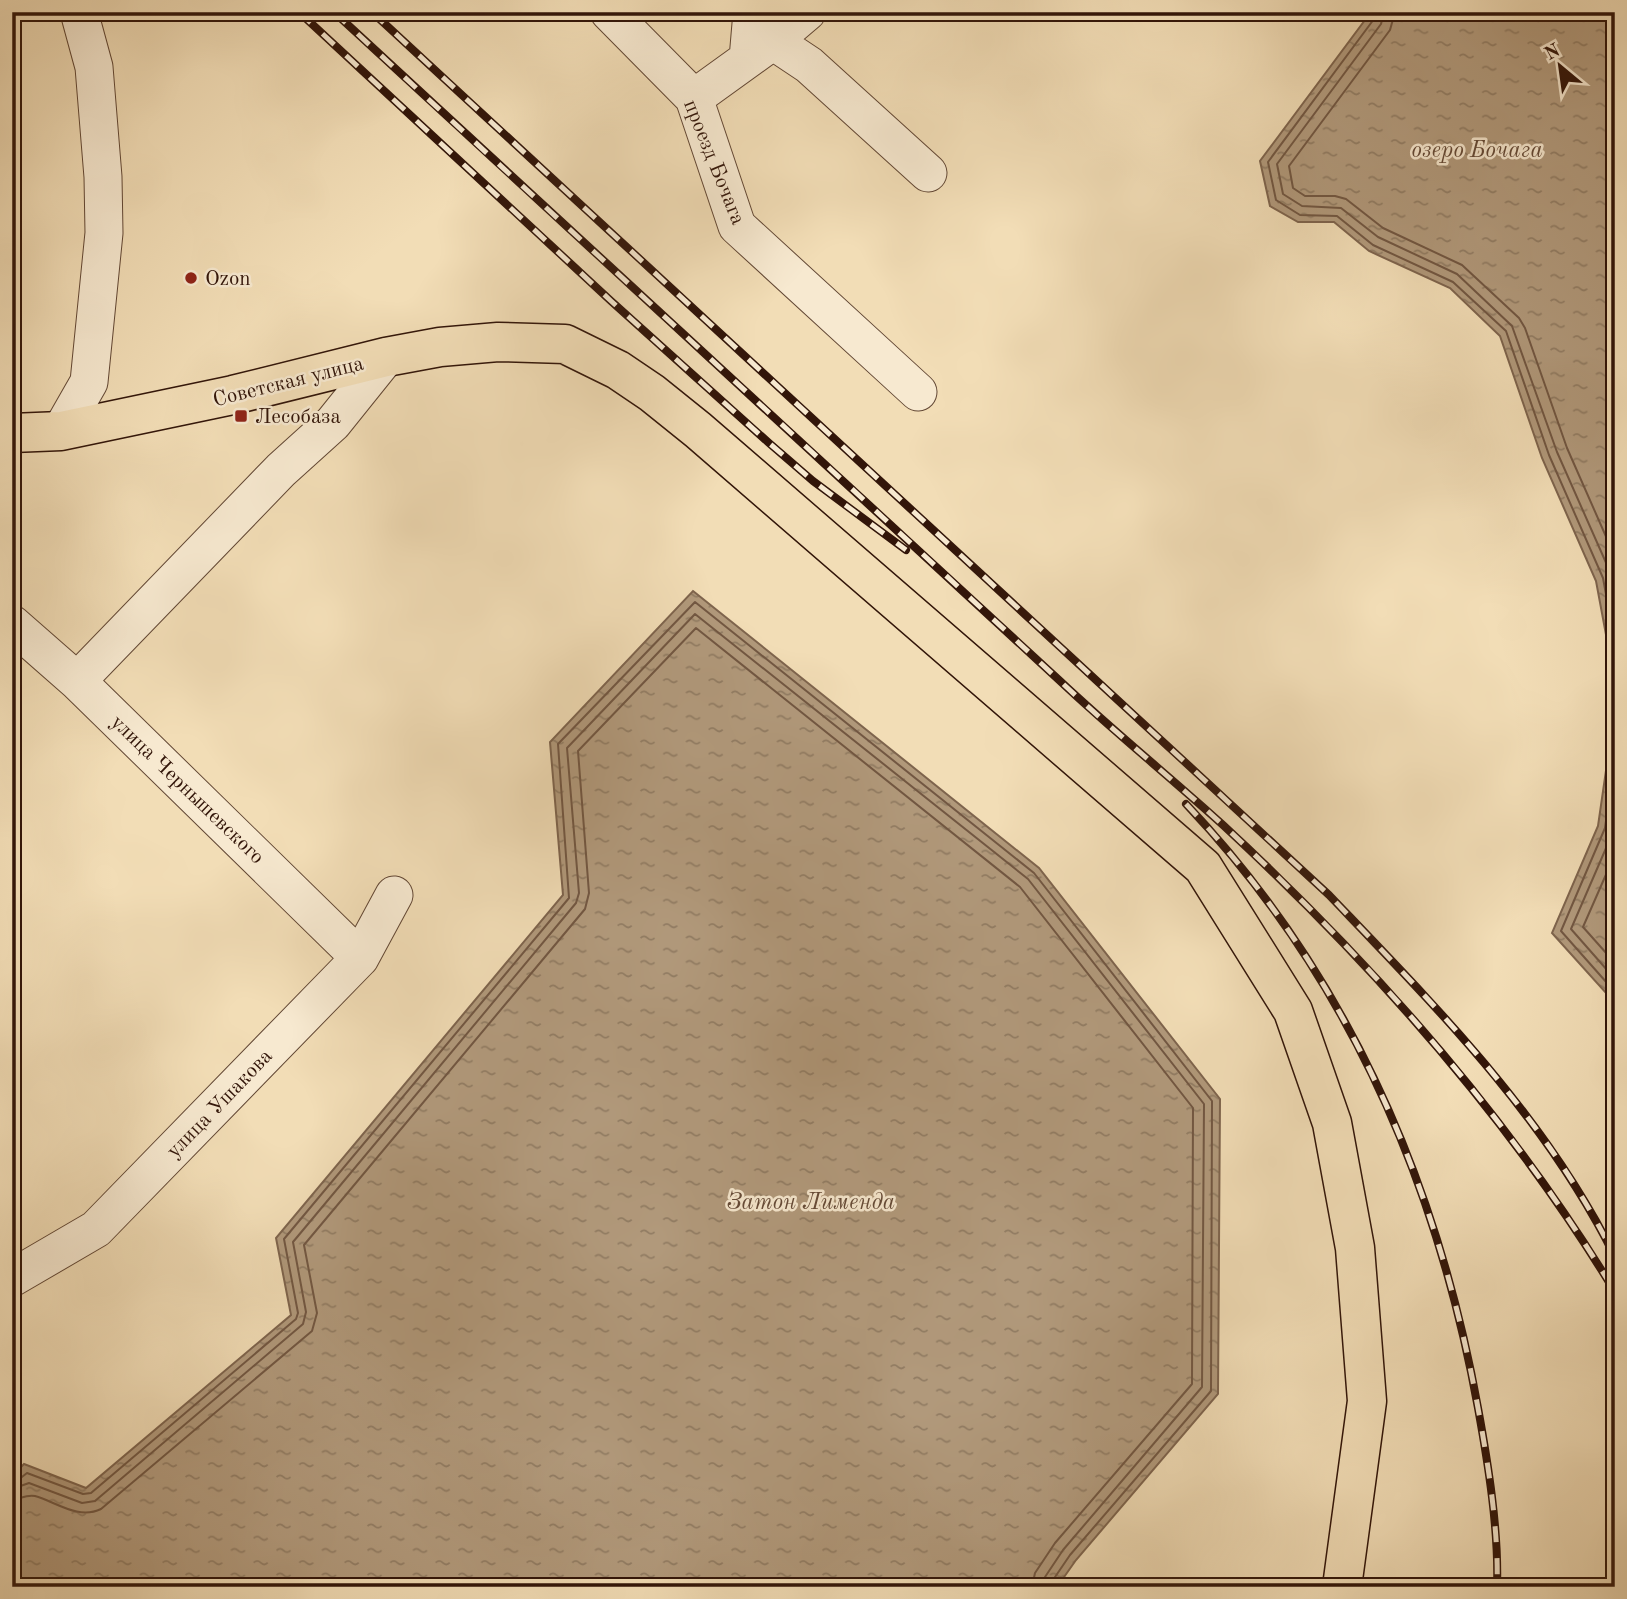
<svg xmlns="http://www.w3.org/2000/svg" width="1627" height="1599" viewBox="0 0 1627 1599" font-family="'Old Standard TT',serif">
<style>
.water{fill:url(#water-ripples);stroke:#7e644d;stroke-width:2}
.lines{fill:none;stroke-linecap:round;stroke-linejoin:round}
.shore{stroke:#725742;stroke-width:2}
.minor-casing{stroke:#624734;stroke-width:39}
.major-casing{stroke:#321509;stroke-width:41}
.minor{stroke:#f7e9d0;stroke-width:37}
.major{stroke:#f2ddb6;stroke-width:38}
.rail-casing{stroke:#321509;stroke-width:8}
.rail{stroke:#f7e9d0;stroke-width:5;stroke-dasharray:16;stroke-linecap:butt}
.poi-dot{fill:#8f2418;stroke:#f7e9d0;stroke-width:2.5}
.labels{text-anchor:middle;stroke-width:5;stroke-linejoin:round;paint-order:stroke}
.street-label{font-size:21px;fill:#321509;stroke:#f7e9d0}
.poi-label{font-size:21px;fill:#321509;stroke:#f7e9d0;text-anchor:start}
.water-label{font-size:23px;font-style:italic;fill:#654a37;stroke:#f7e9d0}
</style>
<defs>
<pattern id="water-ripples" width="26" height="14" patternUnits="userSpaceOnUse" patternTransform="scale(1.75)"><rect width="26" height="14" fill="#b1997b"/><path d="M2 4q2-2 4 0t4 0M15 11q2-2 4 0t4 0" fill="none" stroke="#917c63"/></pattern>
</defs>
<rect width="100%" height="100%" fill="#f2ddb6"/>
<filter id="stains"><feTurbulence type="fractalNoise" baseFrequency=".00286" numOctaves="4"/><feColorMatrix values="0 0 0 0 .2 0 0 0 0 .09 0 0 0 0 .02 0 0 0 .5 -.17"/></filter>
<radialGradient id="worn" r=".72"><stop offset=".6" stop-color="#630" stop-opacity="0"/><stop offset="1" stop-color="#630" stop-opacity=".3"/></radialGradient>
<!-- water -->
<path class="water" d="M1371,12H1615V683L1596,581L1542,458L1500,336L1450,288L1369,251L1334,222H1298L1270,206L1260,161Z
M693,591L1039,868L1220,1099L1218,1394L1076,1560L1057,1587H12V1476L24,1464L86,1488L291,1315L276,1238L563,895L550,742Z
M1615,708V1003L1552,933L1598,826Z"/>
<g class="lines">
<!-- shore -->
<path class="shore" d="M1375,12L1374,19L1268,162L1276,200L1300,215L1337,216L1373,245L1453,282L1506,331L1549,455L1603,578L1615,644
M1384,12L1381,24L1277,164L1283,194L1302,206L1341,208L1378,237L1457,274L1512,326L1557,452L1611,574L1615,594
M1395,12L1390,30L1289,166L1293,188L1305,196H1335L1346,199L1383,228L1462,265L1519,318L1525,328L1567,448L1615,557
M1615,758L1605,828L1561,931L1615,992
M1615,820L1613,832L1571,929L1615,979
M1615,854L1583,927L1615,963
M12,1480H18L27,1473L83,1494L91,1493L296,1319L298,1313L284,1239L569,898L558,744L695,602L1034,873L1212,1101L1211,1391L1070,1555L1053,1580L1052,1587
M12,1489L29,1483L82,1503L95,1501L303,1324L306,1312L293,1242L576,903L579,893L567,748L695,614L1028,879L1204,1104L1202,1387L1063,1550L1045,1577L1043,1587
M12,1500C20,1499 27,1494 35,1496C56,1502 78,1520 101,1509L312,1331L317,1313L304,1245L585,909L589,893L578,751L696,628L1020,887L1193,1108L1192,1384L1055,1543L1035,1573L1032,1587"/>
<!-- minor casing -->
<g class="minor-casing">
<path id="minor" d="M609,12L694,98L737,226L918,392
M773,41L809,65L928,173
M748,59L752,12
M694,98L773,41L807,12
M61,431L89,382L104,233L103,177L94,67L79,12
M12,624L77,681L360,958
M77,681L281,470L333,423L386,357
M12,1278L96,1229L360,958L394,895"/>
</g>
<!-- major casing -->
<g class="major-casing">
<path id="major" d="M12,433L61,431L233,395L386,357L440,347L498,342L565,344L618,370L652,393L698,430L1203,867L1293,1011L1332,1123L1355,1248L1367,1401L1342,1587"/>
</g>
<!-- minor -->
<use href="#minor" class="minor"/>
<!-- major -->
<use href="#major" class="major"/>
<!-- rail casing -->
<g class="rail-casing">
<path id="rail" d="M299,12L611,301L769,443L813,481L906,550
M334,12C575,235 818,457 1059,680C1112,730 1169,776 1223,825C1372,963 1510,1118 1615,1292
M372,12L1329,895C1436,1007 1546,1117 1615,1257
M1186,804C1346,973 1437,1181 1478,1408C1488,1463 1499,1531 1497,1587"/>
</g>
<!-- rail -->
<use href="#rail" class="rail"/>
</g>
<!-- markers -->
<g class="poi-dot">
<circle cx="191" cy="278" r="7"/>
<rect x="234" y="409" width="14" height="14" rx="3.5"/>
</g>
<g class="labels">
<!-- street labels -->
<g class="street-label">
<text transform="translate(715 162) rotate(68)" y="7">проезд Бочага</text>
<text transform="translate(288 381) rotate(-14)" y="7">Советская улица</text>
<text transform="translate(188 789) rotate(44)" y="7">улица Чернышевского</text>
<text transform="translate(219 1103) rotate(-46)" y="7">улица Ушакова</text>
</g>
<!-- poi labels -->
<g class="poi-label">
<text x="205" y="285">Ozon</text>
<text x="255" y="423">Лесобаза</text>
</g>
<!-- water labels -->
<g class="water-label">
<text x="1477" y="157">озеро Бочага</text>
<text x="811" y="1209">Затон Лименда</text>
</g>
</g>
<!-- margin -->
<rect width="1627" height="1599" fill="none" stroke="#f2ddb6" stroke-width="42"/>
<rect x="14" y="14" width="1599" height="1571" fill="none" stroke="#321509" stroke-width="3.5"/>
<rect x="21" y="21" width="1585" height="1557" fill="none" stroke="#321509" stroke-width="2"/>
<!-- north arrow -->
<g transform="translate(1560 66) rotate(331)" stroke="#f7e9d0" stroke-width="5" paint-order="stroke">
<path d="M0-5L12 26L0 18L-12 26Z" fill="#321509"/>
<text y="-10" font-size="19" font-weight="bold" text-anchor="middle" fill="#321509">N</text>
</g>
<rect width="100%" height="100%" filter="url(#stains)"/>
<rect width="100%" height="100%" fill="url(#worn)"/>
</svg>
